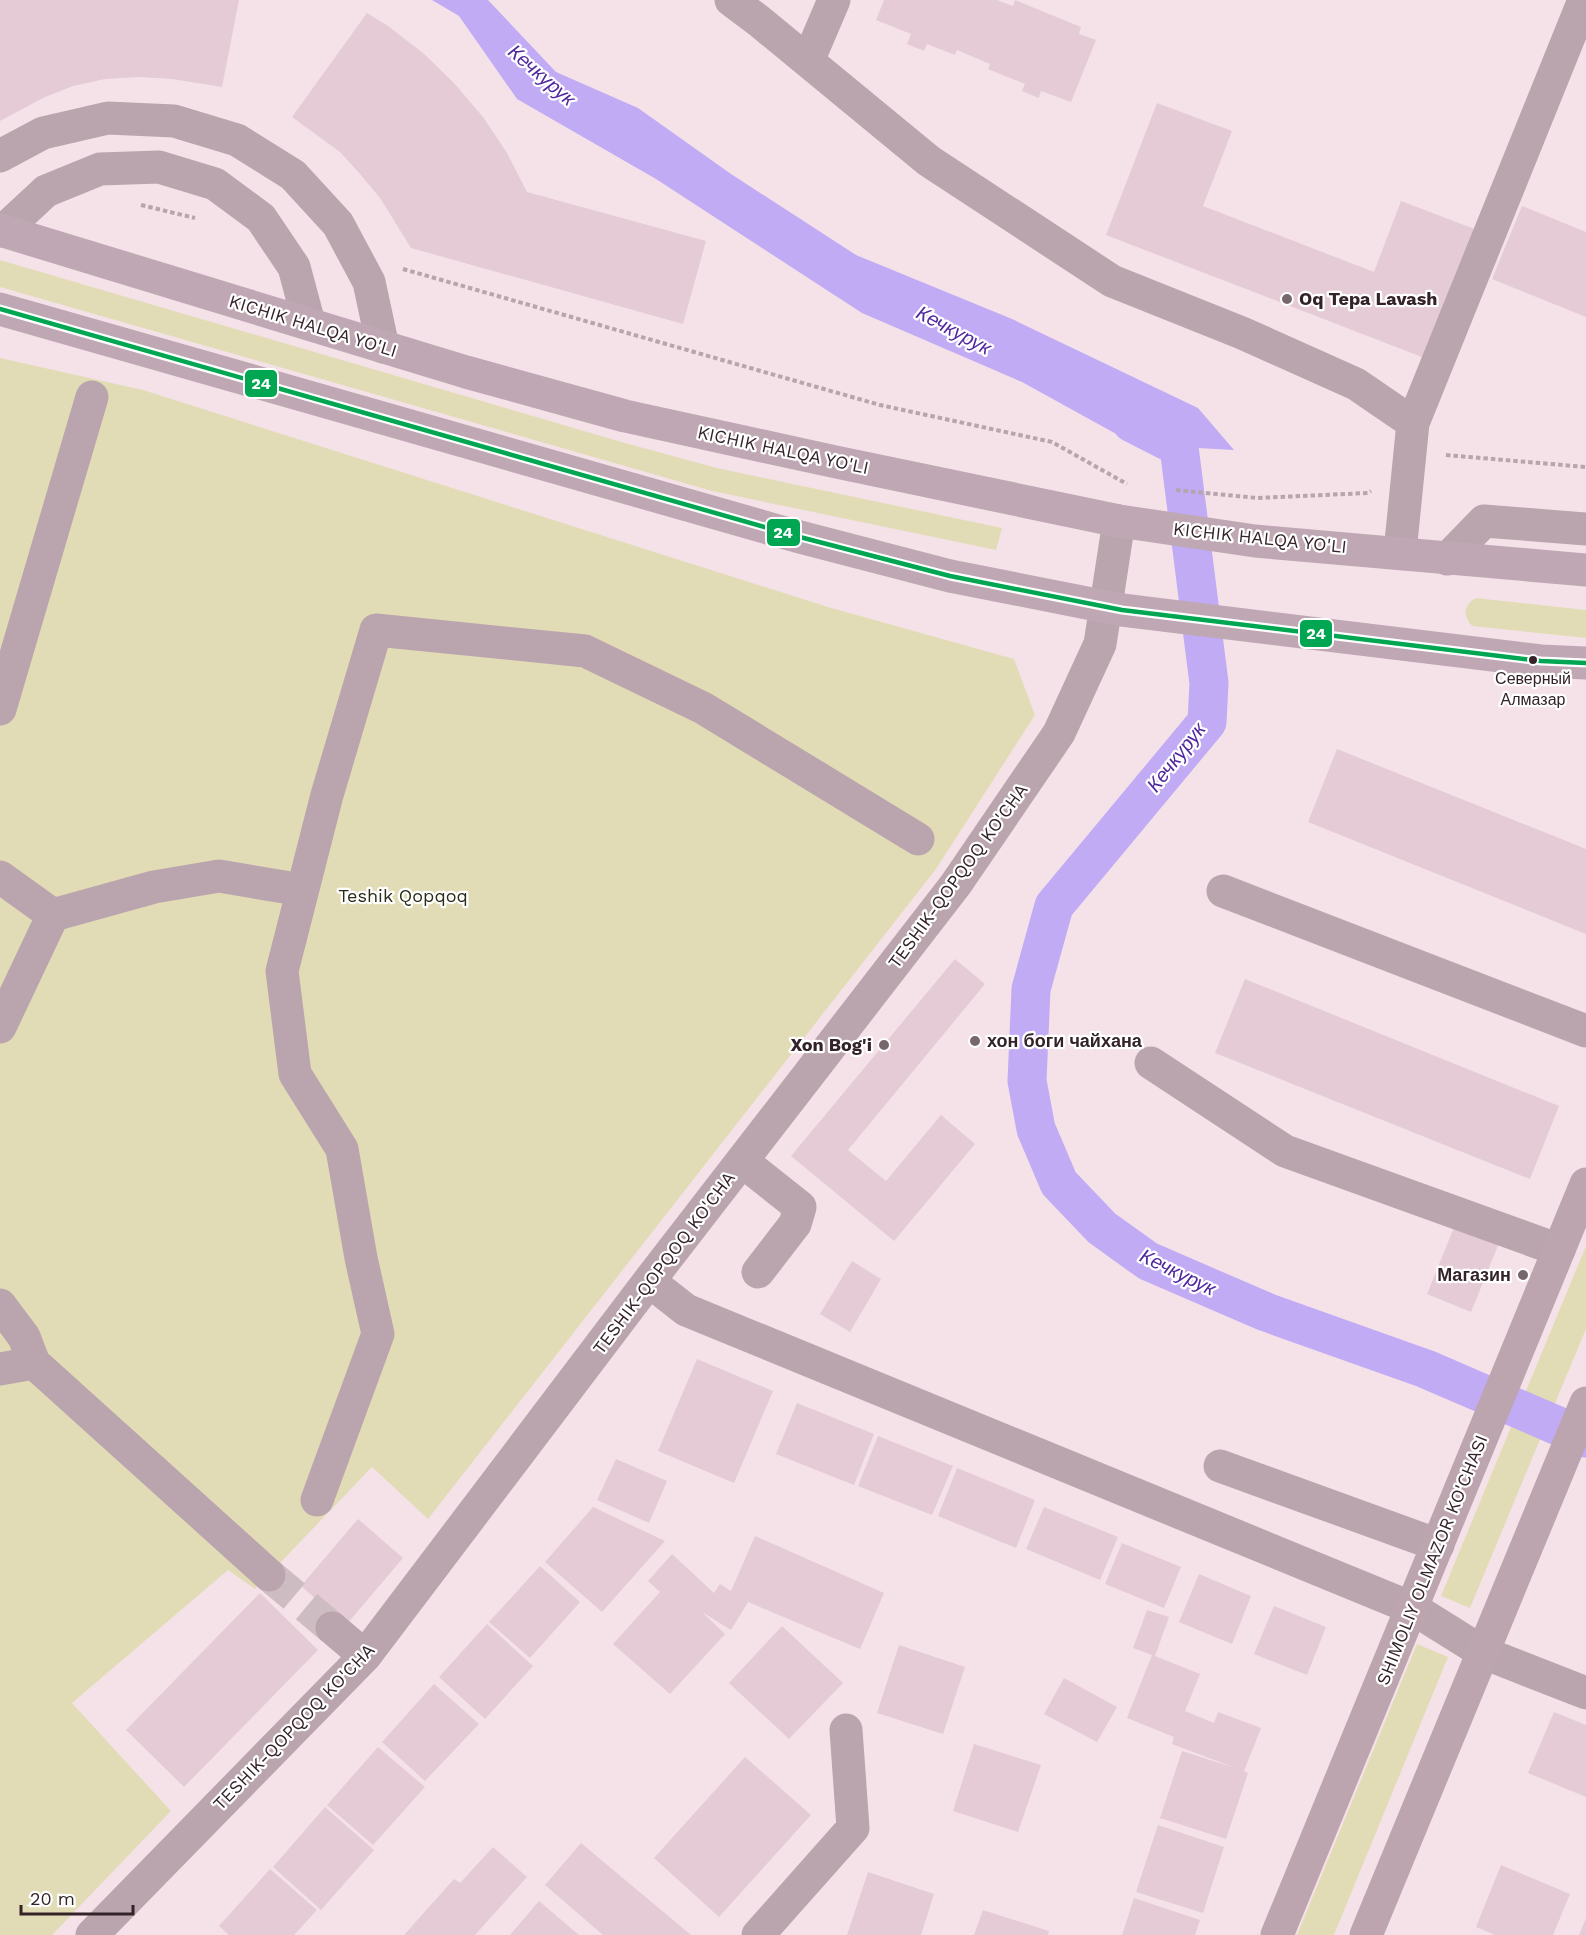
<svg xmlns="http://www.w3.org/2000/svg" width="1586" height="1935" viewBox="0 0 1586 1935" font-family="'Work Sans',sans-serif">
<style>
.green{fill:#e2dcb6}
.water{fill:#c0abf4}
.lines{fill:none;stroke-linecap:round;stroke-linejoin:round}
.canal{stroke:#c0abf4;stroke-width:39}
.building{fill:#e4cbd6}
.minor-tunnel{stroke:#cebcc3;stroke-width:33;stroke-dasharray:33 16;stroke-linecap:butt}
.path{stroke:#b6a5ac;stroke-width:4;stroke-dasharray:4.5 3;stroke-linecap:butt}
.minor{stroke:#baa4ae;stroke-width:33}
.major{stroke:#bca5ae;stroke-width:33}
.highway{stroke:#bfa8b3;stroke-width:33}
.bus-1-casing{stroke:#fff;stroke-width:9}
.bus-1{stroke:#00a651;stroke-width:4.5}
.poi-dot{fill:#77666c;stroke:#fff;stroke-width:2}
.bus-dot{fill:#332329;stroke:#fff;stroke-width:2}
.labels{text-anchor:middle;stroke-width:4.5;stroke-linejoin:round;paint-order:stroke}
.bus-label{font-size:16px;fill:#332329;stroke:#fff}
.poi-label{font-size:18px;font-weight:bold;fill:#332329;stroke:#fff;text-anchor:start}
.street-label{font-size:18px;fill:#332329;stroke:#fff}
.park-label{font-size:18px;fill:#2a2c17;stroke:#fff}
.water-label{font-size:20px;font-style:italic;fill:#51299e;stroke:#fff}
.line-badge{stroke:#fff;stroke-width:2}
.badge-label{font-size:16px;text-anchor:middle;font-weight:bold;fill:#fff}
</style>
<rect width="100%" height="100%" fill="#f5e2e9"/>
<!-- green -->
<path class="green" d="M0,260L625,443L717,468L1002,528L996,550L712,491L0,287Z
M0,358L143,390L828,607L1014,659L1035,715L936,869L428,1519L372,1467L255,1589L228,1570L72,1703L171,1811L52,1935H0Z
M1476,598L1586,610V638L1472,626C1462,615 1464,605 1476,598Z
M1586,1246V1329L1470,1608L1441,1596Z
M1417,1644L1448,1657L1334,1935H1297Z"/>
<!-- water -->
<path class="water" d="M432,0H488L556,72L638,108L731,174L856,255L1012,319L1198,408L1234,450L1179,447L1118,435L1022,382L862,313L656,179L517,99L459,16Z"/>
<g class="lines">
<!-- canal -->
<path class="canal" d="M1132,423L1179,447L1209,683L1207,722L1054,906L1031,989L1027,1081L1036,1129L1059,1183L1102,1228L1148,1261L1266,1312L1426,1369L1586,1438"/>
</g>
<!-- building -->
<path class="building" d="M0,0H239L222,87L172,79L139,77L105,79L73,86L43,98L0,121Z
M884,0H997L1013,6L1015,0L1081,27L1079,34L1096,40L1071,102L1041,91L1039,98L1022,91L1025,84L988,69L990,64L957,50L955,55L927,44L924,51L907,44L911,34L876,20Z
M367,13L388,26L423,53L454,83L483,117L507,153L527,192L706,241L683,324L411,248L380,198L360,174L340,152L292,117Z
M1157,103L1232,131L1203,206L1374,272L1401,201L1477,230L1427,359L1106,235Z
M1522,206L1586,232V317L1492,279Z
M1337,749L1586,849V934L1308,822Z
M955,959L985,984L848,1150L886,1181L941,1115L975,1144L894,1241L791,1156Z
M1245,979L1559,1106L1530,1179L1215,1053Z
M1455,1225L1499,1243L1471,1312L1427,1294Z
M852,1261L881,1279L850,1332L820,1314Z
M697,1359L773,1391L734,1483L658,1451Z
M797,1403L874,1434L854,1485L776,1454Z
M878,1436L953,1466L932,1515L858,1486Z
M616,1459L667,1481L649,1523L597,1500Z
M957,1468L1035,1500L1016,1548L938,1516Z
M593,1507L665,1541L602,1612L545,1562Z
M1044,1507L1118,1537L1100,1580L1026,1549Z
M358,1519L403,1558L346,1625L301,1586Z
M755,1536L884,1593L860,1649L748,1602L731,1630L702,1612L725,1634L670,1694L613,1644L660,1592L648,1581L672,1554L714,1593L720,1584L731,1591Z
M1122,1543L1181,1567L1164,1608L1105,1584Z
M540,1566L580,1602L530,1658L489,1622Z
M1199,1574L1251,1596L1232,1644L1179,1622Z
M260,1593L318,1650L184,1787L126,1730Z
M1274,1606L1326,1627L1307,1675L1254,1654Z
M1147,1610L1169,1617L1155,1656L1200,1674L1185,1711L1214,1723L1218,1712L1261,1728L1244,1771L1248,1773L1226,1839L1160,1818L1182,1751L1238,1769L1172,1744L1174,1737L1127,1718L1152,1655L1133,1648Z
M487,1624L533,1666L485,1719L439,1677Z
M782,1626L843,1683L789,1739L729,1683Z
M899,1645L965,1667L943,1734L877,1713Z
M1064,1678L1117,1707L1097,1742L1044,1714Z
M434,1684L479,1724L425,1781L382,1742Z
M1554,1712L1586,1725V1797L1528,1773Z
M974,1744L1041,1765L1018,1832L953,1811Z
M378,1747L425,1787L373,1845L327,1805Z
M745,1757L811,1815L719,1917L654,1858Z
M325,1807L374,1850L321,1910L273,1867Z
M1158,1825L1224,1847L1203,1913L1136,1892Z
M581,1843L691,1935H603L545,1885Z
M493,1847L527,1877L475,1935H404L454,1879L460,1883Z
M1501,1865L1570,1894L1553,1935H1495L1476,1927Z
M270,1869L317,1910L294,1935H229L219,1926Z
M868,1872L934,1894L921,1935H847Z
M1134,1898L1200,1920L1195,1935H1122Z
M539,1901L579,1935H510Z
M983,1910L1049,1931L1048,1935H974Z
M1586,1918V1935H1579Z"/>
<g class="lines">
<!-- minor-tunnel -->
<path class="minor-tunnel" d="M269,1575L332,1628"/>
<!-- path -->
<path class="path" d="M141,205L195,218
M403,269L880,405L1052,442L1127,484
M1446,455L1586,467
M1176,490L1257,498L1368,493L1371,491"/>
<!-- minor -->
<path class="minor" d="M731,0L759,21L929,161L1112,281L1242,333L1356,384L1413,423
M808,61L834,0
M0,156L43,133L108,118L174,121L237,140L293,175L338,224L369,282L383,347
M3,231L46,191L100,169L159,167L215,184L261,218L294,267L309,323
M1400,552L1413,423L1584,0
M1447,559L1484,521L1586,529
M0,709L92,397
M0,877L53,915
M1223,891L1586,1031
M0,1027L53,915L154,887L219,876L302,890
M1151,1063L1285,1151L1559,1250
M742,1161L800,1207L795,1224L758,1272
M649,1281L686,1310L1412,1608L1484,1653L1586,1693
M0,1305L24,1337L34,1363L269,1575
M0,1369L34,1363
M1220,1466L1438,1545
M317,1500L378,1334L361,1258L342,1149L295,1074L282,971L327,795L376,630L585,651L703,708L918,839
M332,1628L365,1656
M92,1935L365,1656L649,1281L956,884L1059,733L1100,644L1119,521
M758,1935L853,1828L846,1730"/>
<!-- major -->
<path class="major" d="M1277,1935L1586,1184
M1366,1935L1586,1403"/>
<!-- highway -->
<path class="highway" d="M0,230L466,372L625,416L836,462L1119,521L1255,541L1586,570
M0,309L796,536L950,576L1122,610L1541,661L1586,663"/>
<!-- bus-1 casing -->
<g class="bus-1-casing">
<path id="bus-1" d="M0,309L796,536L950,576L1122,610L1541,661L1586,663"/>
</g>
<!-- bus-1 -->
<use href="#bus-1" class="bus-1"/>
</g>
<!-- markers -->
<g class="poi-dot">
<circle cx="1287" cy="299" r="6"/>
<circle cx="975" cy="1041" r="6"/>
<circle cx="884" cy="1045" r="6"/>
<circle cx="1523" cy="1275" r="6"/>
</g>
<circle class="bus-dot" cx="1533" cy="660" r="5"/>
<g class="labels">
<!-- bus labels -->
<g class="bus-label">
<text x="1533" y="684">Северный<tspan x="1533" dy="21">Алмазар</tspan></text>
</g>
<!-- poi labels -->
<g class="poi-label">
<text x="1299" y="305">Oq Tepa Lavash</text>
<text x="987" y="1047">хон боги чайхана</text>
<text x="872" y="1051" text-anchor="end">Xon Bog'i</text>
<text x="1511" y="1281" text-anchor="end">Магазин</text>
</g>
<!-- street labels -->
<g class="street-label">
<text transform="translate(313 326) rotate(17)" y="6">KICHIK HALQA YO'LI</text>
<text transform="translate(783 450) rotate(12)" y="6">KICHIK HALQA YO'LI</text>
<text transform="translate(1260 538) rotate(6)" y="6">KICHIK HALQA YO'LI</text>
<text transform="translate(958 876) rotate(-54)" y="6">TESHIK-QOPQOQ KO'CHA</text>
<text transform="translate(664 1263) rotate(-53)" y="6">TESHIK-QOPQOQ KO'CHA</text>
<text transform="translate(1432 1560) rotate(-68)" y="6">SHIMOLIY OLMAZOR KO'CHASI</text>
<text transform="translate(294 1727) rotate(-46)" y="6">TESHIK-QOPQOQ KO'CHA</text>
</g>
<!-- park labels -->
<g class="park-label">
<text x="403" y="902">Teshik Qopqoq</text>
</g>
<!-- water labels -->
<g class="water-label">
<text transform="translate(542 75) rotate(41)" y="7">Кечкурук</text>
<text transform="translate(954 330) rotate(28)" y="7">Кечкурук</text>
<text transform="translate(1176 757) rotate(-52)" y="7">Кечкурук</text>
<text transform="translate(1178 1272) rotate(26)" y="7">Кечкурук</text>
</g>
</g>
<g class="line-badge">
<rect x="244" y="369" width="34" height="29" rx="6" fill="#00a651"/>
<rect x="766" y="518" width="35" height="29" rx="6" fill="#00a651"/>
<rect x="1299" y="619" width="34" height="29" rx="6" fill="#00a651"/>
</g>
<g class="badge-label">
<text x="261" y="389">24</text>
<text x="783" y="538">24</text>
<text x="1316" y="639">24</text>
</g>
<!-- scale -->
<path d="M21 1905v9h112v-9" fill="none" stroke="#332329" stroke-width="3"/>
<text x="30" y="1905" font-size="18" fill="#332329" stroke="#ffffff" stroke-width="4.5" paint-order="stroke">20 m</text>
</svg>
